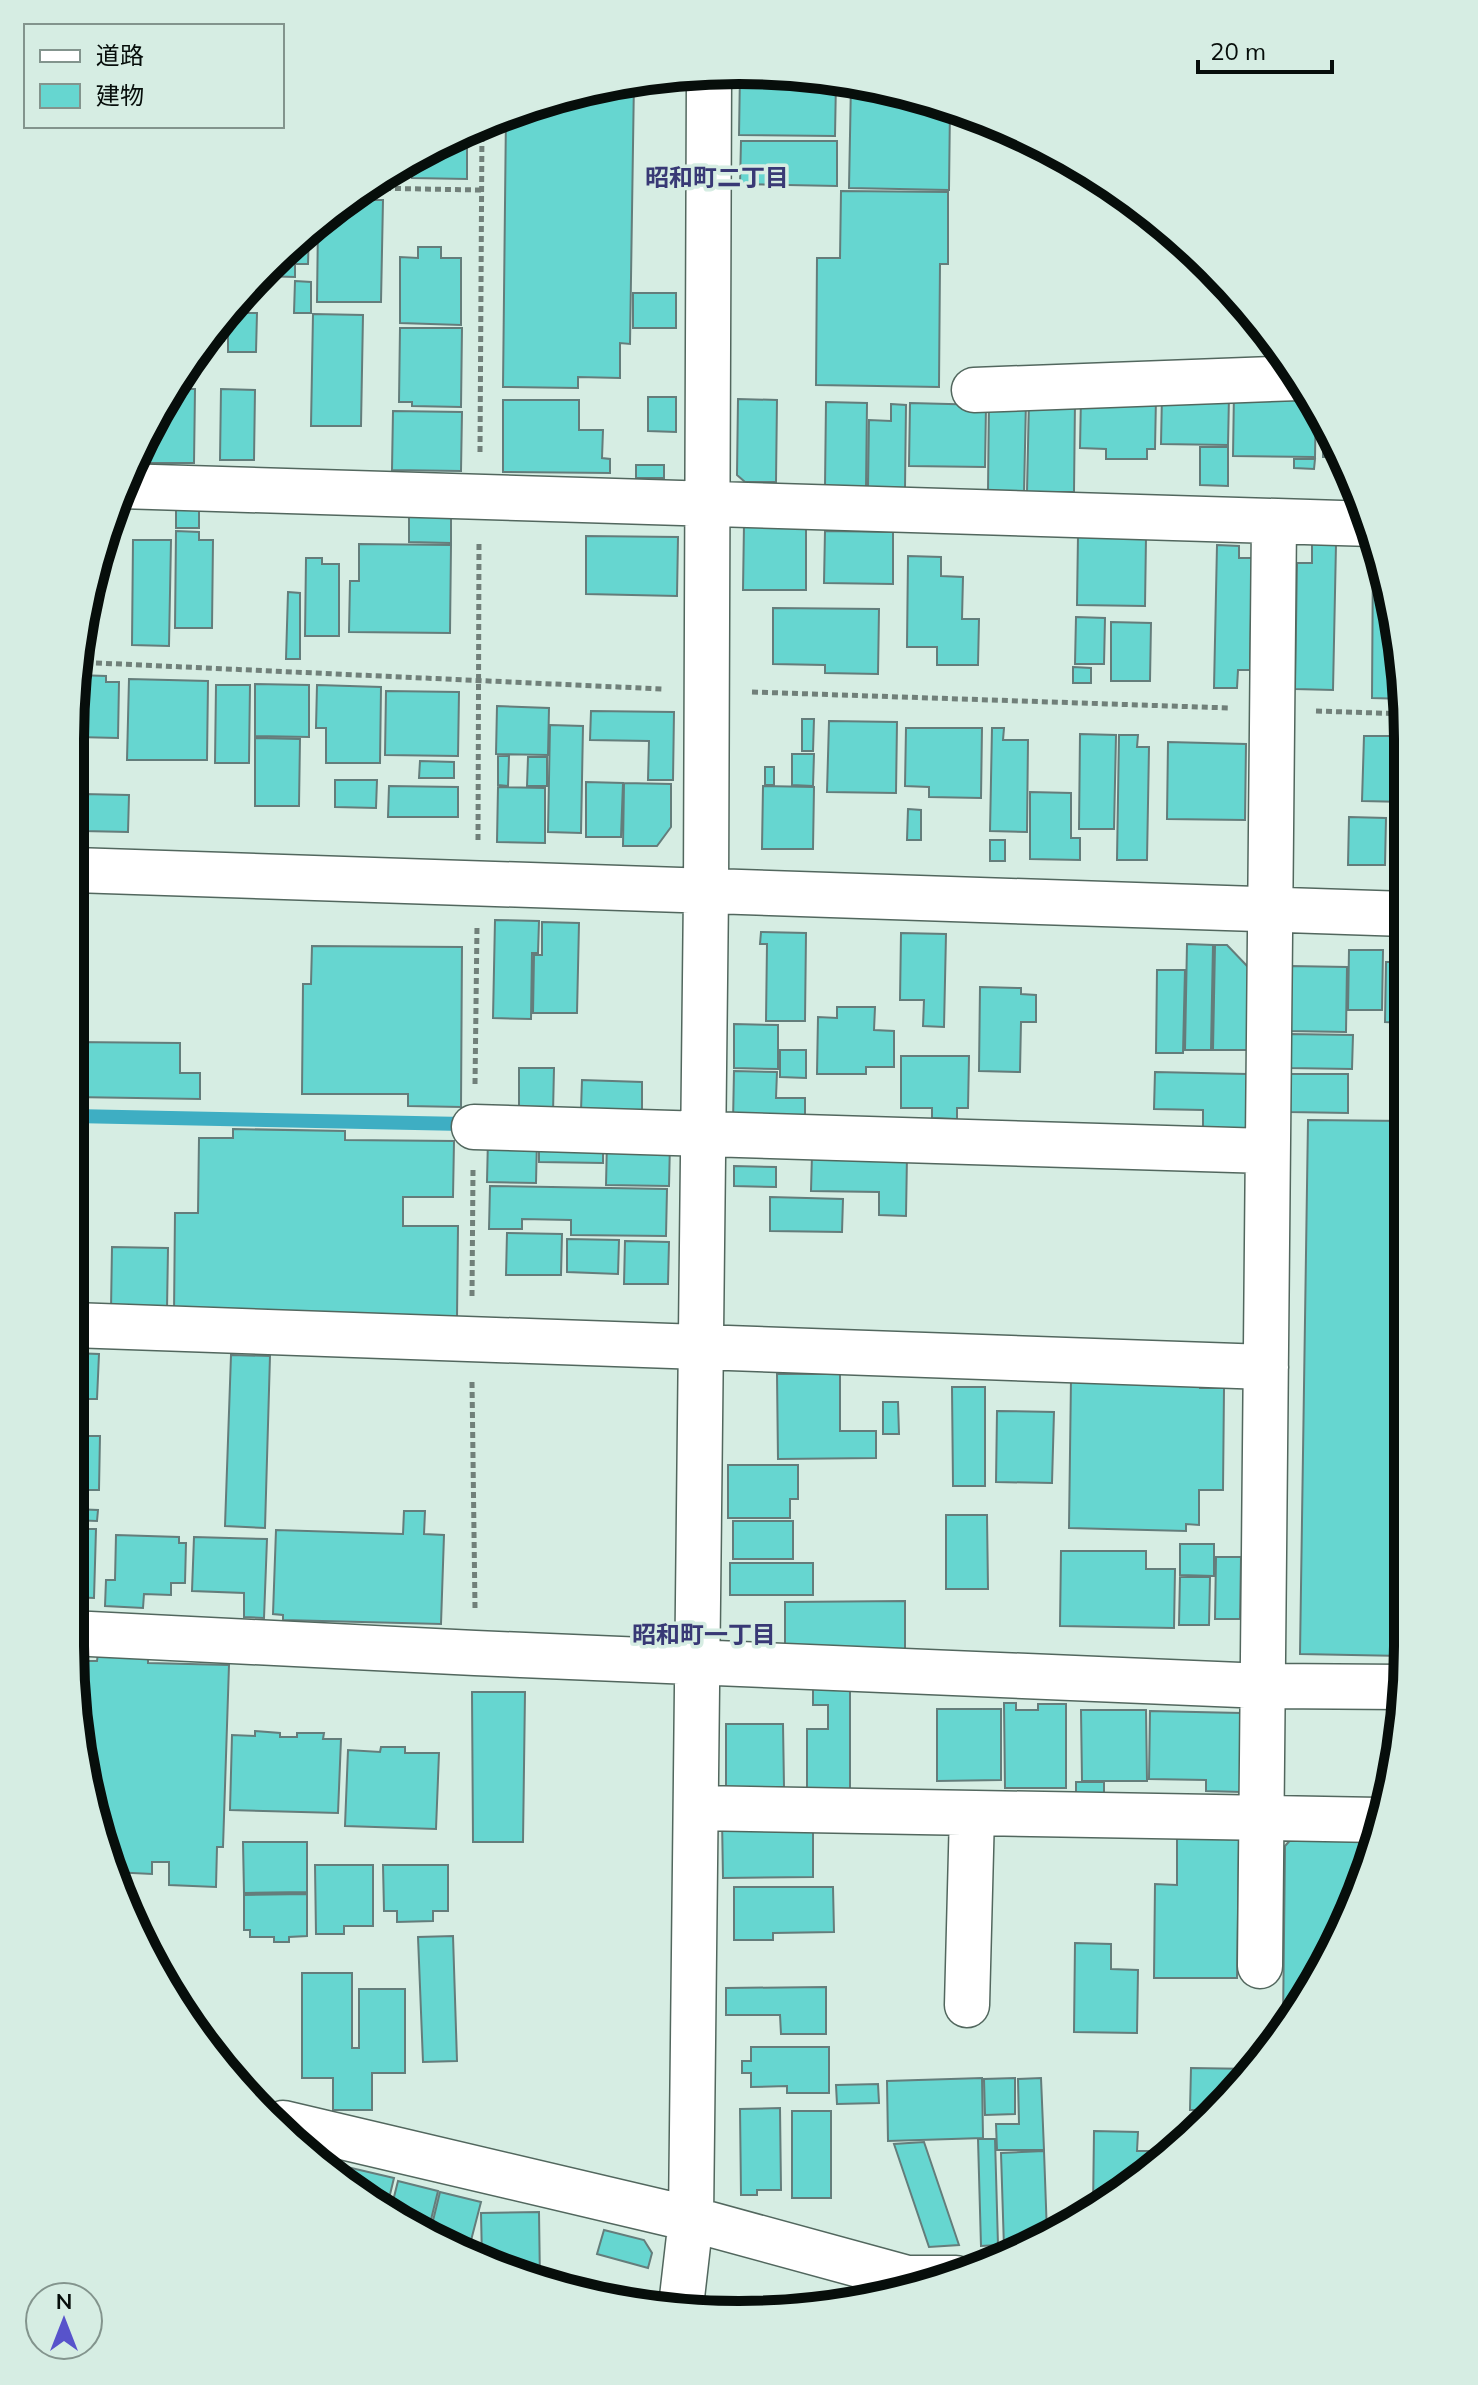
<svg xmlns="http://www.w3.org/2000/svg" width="1478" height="2385" viewBox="0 0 1478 2385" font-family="Mulish,'Noto Sans JP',sans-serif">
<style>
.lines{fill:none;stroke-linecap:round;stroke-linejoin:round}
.stream{stroke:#3eaec3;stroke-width:14}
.building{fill:#66d6d0;stroke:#647d7b;stroke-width:2}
.minor-casing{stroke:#52675e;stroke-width:47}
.path{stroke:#71807a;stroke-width:5;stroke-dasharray:6 4;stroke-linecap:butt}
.minor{stroke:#fff;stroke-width:44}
.labels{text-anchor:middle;stroke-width:7;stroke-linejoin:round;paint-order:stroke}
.neighbourhood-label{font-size:24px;font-weight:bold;fill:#383975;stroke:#d6ede3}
.rim{fill:none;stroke:#070e0b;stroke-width:10}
</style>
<rect width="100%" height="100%" fill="#d6ede3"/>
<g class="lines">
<!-- stream -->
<path class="stream" d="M73,1116L464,1124"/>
</g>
<!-- building -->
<path class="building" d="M782,71L836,80L835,136L739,135L740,73Z
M634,80L630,344L620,343V378L578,377V388L503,387L506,113L524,106Z
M851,83L912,93L950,107L949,190L849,188Z
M465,132H467V179L412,178V156Z
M741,141H837V186L740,184Z
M841,191L948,192V264H940L939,387L816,385L817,258H840Z
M349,200H383L381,302H317L318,222Z
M309,228L308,264H295V277L260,276L298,236Z
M418,247H441V258H461V325L400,323V257L418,258Z
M295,281L311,282V313H294Z
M633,293H676V328H633Z
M228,313H257L256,352H228Z
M313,314L363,315L361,426H311Z
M224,315V341L203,340L208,332Z
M400,328H462L461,407L412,406V402H399Z
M175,389H195L194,463H138V454Z
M221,389L255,390L254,460H220Z
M1234,391L1309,392L1316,401L1315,457L1233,456Z
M1162,394L1229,396L1228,445L1161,444Z
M648,397H676V432L648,431Z
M1081,397H1156L1155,449H1147V459H1106V449L1080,448Z
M738,399L777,400L776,482H745L737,475Z
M989,399L1026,400L1024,493L988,492Z
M503,400H579V430H603L602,458L610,459V473L503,472Z
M1029,400H1075L1074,492H1027Z
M826,402L867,403L866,488L825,487Z
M910,403L986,405L985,467L909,466Z
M891,404L906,405L905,488L868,487L869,420L891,421Z
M393,411L462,412L461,471L392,470Z
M1323,415L1342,457H1323Z
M1200,447H1228V486L1200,485Z
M1294,459H1315L1314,469L1294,468Z
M636,465H664V478H636Z
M176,506H199V528H176Z
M409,516H451V543L409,542Z
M744,524H806V590H743Z
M176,531L199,532V540H213L212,628H175Z
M825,531L893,532V584L824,583Z
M1078,535L1146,537L1145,606L1077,605Z
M586,536L678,537L677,596L586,594Z
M133,540H171L169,646L132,645Z
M359,544L451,545L450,633L349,632L350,581H359Z
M1312,544H1336L1333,690L1295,689L1297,563H1312Z
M1217,545L1239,546V558H1252L1250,670H1238L1237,688H1214Z
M1373,546H1377L1407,699L1372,698Z
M908,556L941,557V576L963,577L962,619H979L978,665H937V647H907Z
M306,558H322V564H339V636H305Z
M288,592L300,593V659H286Z
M773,608L879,609L878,674L825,673V665L773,664Z
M1076,617L1105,618L1104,664H1075Z
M1111,622L1151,623L1150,681H1111Z
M1073,667L1091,668V683H1073Z
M76,675L106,676V682H119L118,738L77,737L75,816Z
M129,679L208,681L207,760H127Z
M255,684L309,685V737L255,736Z
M216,685H250L249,763H215Z
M317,685L381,687L380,763H326V728H316Z
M386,691L459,692L458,756L385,755Z
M497,706L549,708L548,755L496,754Z
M591,711L674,712L673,780H648L649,741L590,740Z
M802,719H814L813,751H802Z
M829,721L897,722L896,793L827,792Z
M550,725L583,726L581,833L548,832Z
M906,728H982L981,798L929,797V787L905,786Z
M992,728H1004L1003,740H1028L1027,832L990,831Z
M1080,734L1116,735L1114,829H1079Z
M1119,735H1138L1137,747H1149L1147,860H1117Z
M1364,736H1406V802L1362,801Z
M255,738L300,739L299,806H255Z
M1168,742L1246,744L1245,820L1167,819Z
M792,754H814L813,786L792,785Z
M498,756H509L508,786L498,785Z
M528,757H547V786H527Z
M420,761L454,762V778H419Z
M765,767H774V785H765Z
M335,780H377L376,808L335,807Z
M586,782L623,783L621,837H586Z
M624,783L671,784V827L657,846H623Z
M389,786L458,787V817H388Z
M763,786L814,787L813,849H762Z
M498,787L545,788V843L497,842Z
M1030,792L1071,793V838H1080V860L1030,859Z
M83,794L129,795L128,832L83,831Z
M908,809L921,810V840H907Z
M1349,817L1386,818L1385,865H1348Z
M990,840H1005V861H990Z
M495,920L539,921L538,953H532L531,1019L493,1018Z
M542,922L579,923L577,1013H533L534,955H542Z
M761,932L806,933L805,1021H766L767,944H760Z
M901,933L946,934L944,1027L923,1026L924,1000H900Z
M1187,944L1213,945L1211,1050H1185Z
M1215,945H1227L1248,967L1247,1050H1213Z
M312,946L462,947L461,1107L408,1106V1094H302L303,984H311Z
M1349,950H1383L1382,1010H1348Z
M1386,962H1405V1023L1385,1022Z
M1290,966L1347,967L1346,1032L1289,1031Z
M1157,970H1185L1183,1053H1156Z
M980,987L1021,988V994L1036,995V1022H1021L1020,1072L979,1071Z
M837,1007H875L874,1030L894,1031V1067H866V1074H817L818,1017L837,1018Z
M734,1024L778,1025V1069L734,1068Z
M1289,1034L1353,1035L1352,1069L1289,1068Z
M1398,1039H1405V1104H1397Z
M73,1042L180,1043V1073H200V1099L73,1097Z
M780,1050H806V1078L780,1077Z
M901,1056H969L968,1108H957V1119L932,1118V1108H901Z
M519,1068H554L553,1113L519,1112Z
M734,1071L777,1072L776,1098H805V1124L733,1122Z
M1155,1072L1247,1074L1246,1133L1203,1132V1110L1154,1109Z
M1290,1074H1348V1113L1289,1112Z
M582,1080L642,1082V1112L581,1111Z
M1308,1120L1405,1121L1403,1656L1300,1654Z
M233,1129L345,1131V1140L454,1141L453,1197H403V1226H458L457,1318L174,1314L175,1213H198L199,1138H233Z
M488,1138L537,1139L536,1183L487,1182Z
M539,1138L603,1140V1163L539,1162Z
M607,1141L670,1143L669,1186L606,1185Z
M812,1154L907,1155L906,1216L879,1215V1192L811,1191Z
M734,1166L776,1167V1187L734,1186Z
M490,1186L667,1189L666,1236L571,1235V1220L522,1219V1229H489Z
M770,1197L843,1199L842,1232L770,1231Z
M507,1233L562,1234L561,1275H506Z
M567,1239L619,1240L618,1274L567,1272Z
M625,1241L669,1242L668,1284H624Z
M112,1247L168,1248L167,1310H111Z
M72,1353L99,1354L97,1399H71Z
M231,1355L270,1356L265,1528L225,1526Z
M777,1374H840V1431H876V1458L778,1459Z
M1071,1378L1200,1379V1388H1224L1223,1490H1199V1525L1186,1524V1531L1069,1528Z
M952,1387H985V1486H953Z
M883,1402H898L899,1434H883Z
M997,1411L1054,1412L1052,1483L996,1482Z
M71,1436H100L99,1490H88V1500L71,1499Z
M728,1465H798V1499H790V1518H728Z
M71,1509L98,1510L97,1521L71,1520Z
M404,1511H425L424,1534L444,1535L441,1624L283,1620V1615L273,1614L276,1530L403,1534Z
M946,1515H987L988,1589H946Z
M733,1521H793V1559H733Z
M71,1529H96L94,1598L70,1597Z
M116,1535L179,1537V1543H186L185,1583H171V1595L144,1594L143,1608L105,1606L106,1580H115Z
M194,1537L267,1539L264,1618L244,1617V1593L192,1591Z
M1180,1544H1214V1576L1180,1575Z
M1061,1551H1146V1569H1175L1174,1628L1060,1626Z
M1216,1557H1241L1240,1619H1215Z
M730,1563H813V1595H730Z
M1180,1577H1210L1209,1625H1179Z
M905,1601V1658L785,1659V1602Z
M98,1653L148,1655V1663L229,1665L223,1847H217L216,1887L169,1885V1862H152V1874L112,1872L105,1861L78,1697L80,1661H97Z
M813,1689H850V1789H807V1729H828V1705H813Z
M472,1692H525L523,1842H473Z
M1004,1703H1016V1710H1038V1704H1066V1788H1005Z
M937,1709H1001V1780L937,1781Z
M1081,1710H1146L1147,1781H1082Z
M1150,1711L1241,1713V1792L1206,1791V1780L1149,1779Z
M726,1724H783L784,1787H726Z
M255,1731L280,1733V1737H297V1733H324L323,1739H341L338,1813L230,1810L232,1735L255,1736Z
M381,1747H405V1753H439L436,1829L345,1826L348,1750L380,1752Z
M1076,1782H1104V1796L1076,1797Z
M722,1819H813V1877L723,1878Z
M1294,1836L1374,1838L1357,1902L1289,2021H1283L1285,1846Z
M1177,1838L1239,1839L1237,1978H1154L1155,1884L1177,1885Z
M243,1842H307V1892L244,1893Z
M315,1865H373V1926H344V1934H316Z
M383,1865H448V1911H433V1921L397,1922V1911H384Z
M734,1887H833L834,1932L773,1933V1940H734Z
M307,1894V1936L289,1937V1942H274V1937H250V1930H244V1895Z
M453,1936L457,2061L423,2062L418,1937Z
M1075,1943L1111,1944V1969L1138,1970L1137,2033L1074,2032Z
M302,1973H352V2048H359V1989H405V2073H372V2110H333V2078H302Z
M826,1987V2034H781L780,2015H726V1988Z
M751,2047H829V2093H787V2086L751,2087V2073H742V2061H751Z
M1191,2068L1253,2069L1209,2110H1190Z
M982,2078L983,2138L888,2141L887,2081Z
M1015,2078V2114L985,2115L984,2079Z
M1041,2078L1044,2150H997L996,2124H1019L1018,2079Z
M878,2084L879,2103L837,2104L836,2085Z
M780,2108L781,2190H757V2195H741L740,2109Z
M792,2111H831V2198H792Z
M1094,2131L1138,2132L1137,2151H1157V2159L1111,2202L1093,2211Z
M978,2139H995L998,2245L981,2246Z
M924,2142L959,2245L929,2247L894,2144Z
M1044,2151L1047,2234L1020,2247L1004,2248L1001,2153Z
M347,2167L394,2178L386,2211L367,2202L344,2181Z
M398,2181L438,2191L428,2232L390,2213Z
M440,2192L481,2202L468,2252L430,2233Z
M539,2212L540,2282L524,2280L482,2259L481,2213Z
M604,2230L644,2240L652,2253L648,2268L597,2254Z
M582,2283L641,2299L580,2289Z"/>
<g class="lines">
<!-- minor casing -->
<g class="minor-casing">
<path id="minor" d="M974,390L1299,378
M120,486L1373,524
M74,870L1406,914
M474,1127L1267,1151
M72,1325L1266,1367
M70,1633L475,1653L1264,1686L1403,1687
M696,1808L1379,1820
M1260,1966L1274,521
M967,2005L972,1813
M283,2123L691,2219L907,2278H956
M681,2306L691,2219L706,892L709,74"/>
</g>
<!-- path -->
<path class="path" d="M365,188L481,190
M480,452L482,125
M76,662L662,689
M752,692L1230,708
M1316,711L1406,714
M478,840L479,542
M475,1084L477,926
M472,1296L473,1170
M472,1382L475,1608"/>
<!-- minor -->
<use href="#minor" class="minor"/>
</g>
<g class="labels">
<!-- neighbourhood labels -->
<g class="neighbourhood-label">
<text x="717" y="186">昭和町二丁目</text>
<text x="704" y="1643">昭和町一丁目</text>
</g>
</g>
<!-- crop -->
<path d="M0 0H1478V2385H0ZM739 84H739A655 655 0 0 1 1394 739V1646A655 655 0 0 1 739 2301H739A655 655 0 0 1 84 1646V739A655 655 0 0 1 739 84Z" fill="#d6ede3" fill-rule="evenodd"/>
<path class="rim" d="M739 84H739A655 655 0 0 1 1394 739V1646A655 655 0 0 1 739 2301H739A655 655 0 0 1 84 1646V739A655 655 0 0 1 739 84Z"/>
<!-- legend -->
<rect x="24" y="24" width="260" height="104" fill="#d6ede3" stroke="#83948d" stroke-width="2"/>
<rect x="40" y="50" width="40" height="12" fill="#ffffff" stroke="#83948d" stroke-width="2"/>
<text x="96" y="64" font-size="24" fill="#070e0b">道路</text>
<rect x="40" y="84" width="40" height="24" fill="#66d6d0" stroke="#83948d" stroke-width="2"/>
<text x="96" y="104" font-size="24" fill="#070e0b">建物</text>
<!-- north arrow -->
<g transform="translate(64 2321)"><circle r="38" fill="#d6ede3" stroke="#83948d" stroke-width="2"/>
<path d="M0-6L14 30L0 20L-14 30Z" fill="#5853cb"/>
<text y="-12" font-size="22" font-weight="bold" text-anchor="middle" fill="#070e0b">N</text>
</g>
<!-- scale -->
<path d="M1198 60v12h134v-12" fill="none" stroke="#070e0b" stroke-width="4"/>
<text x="1210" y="60" font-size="24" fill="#070e0b" stroke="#d6ede3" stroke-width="6" paint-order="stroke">20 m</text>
</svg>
